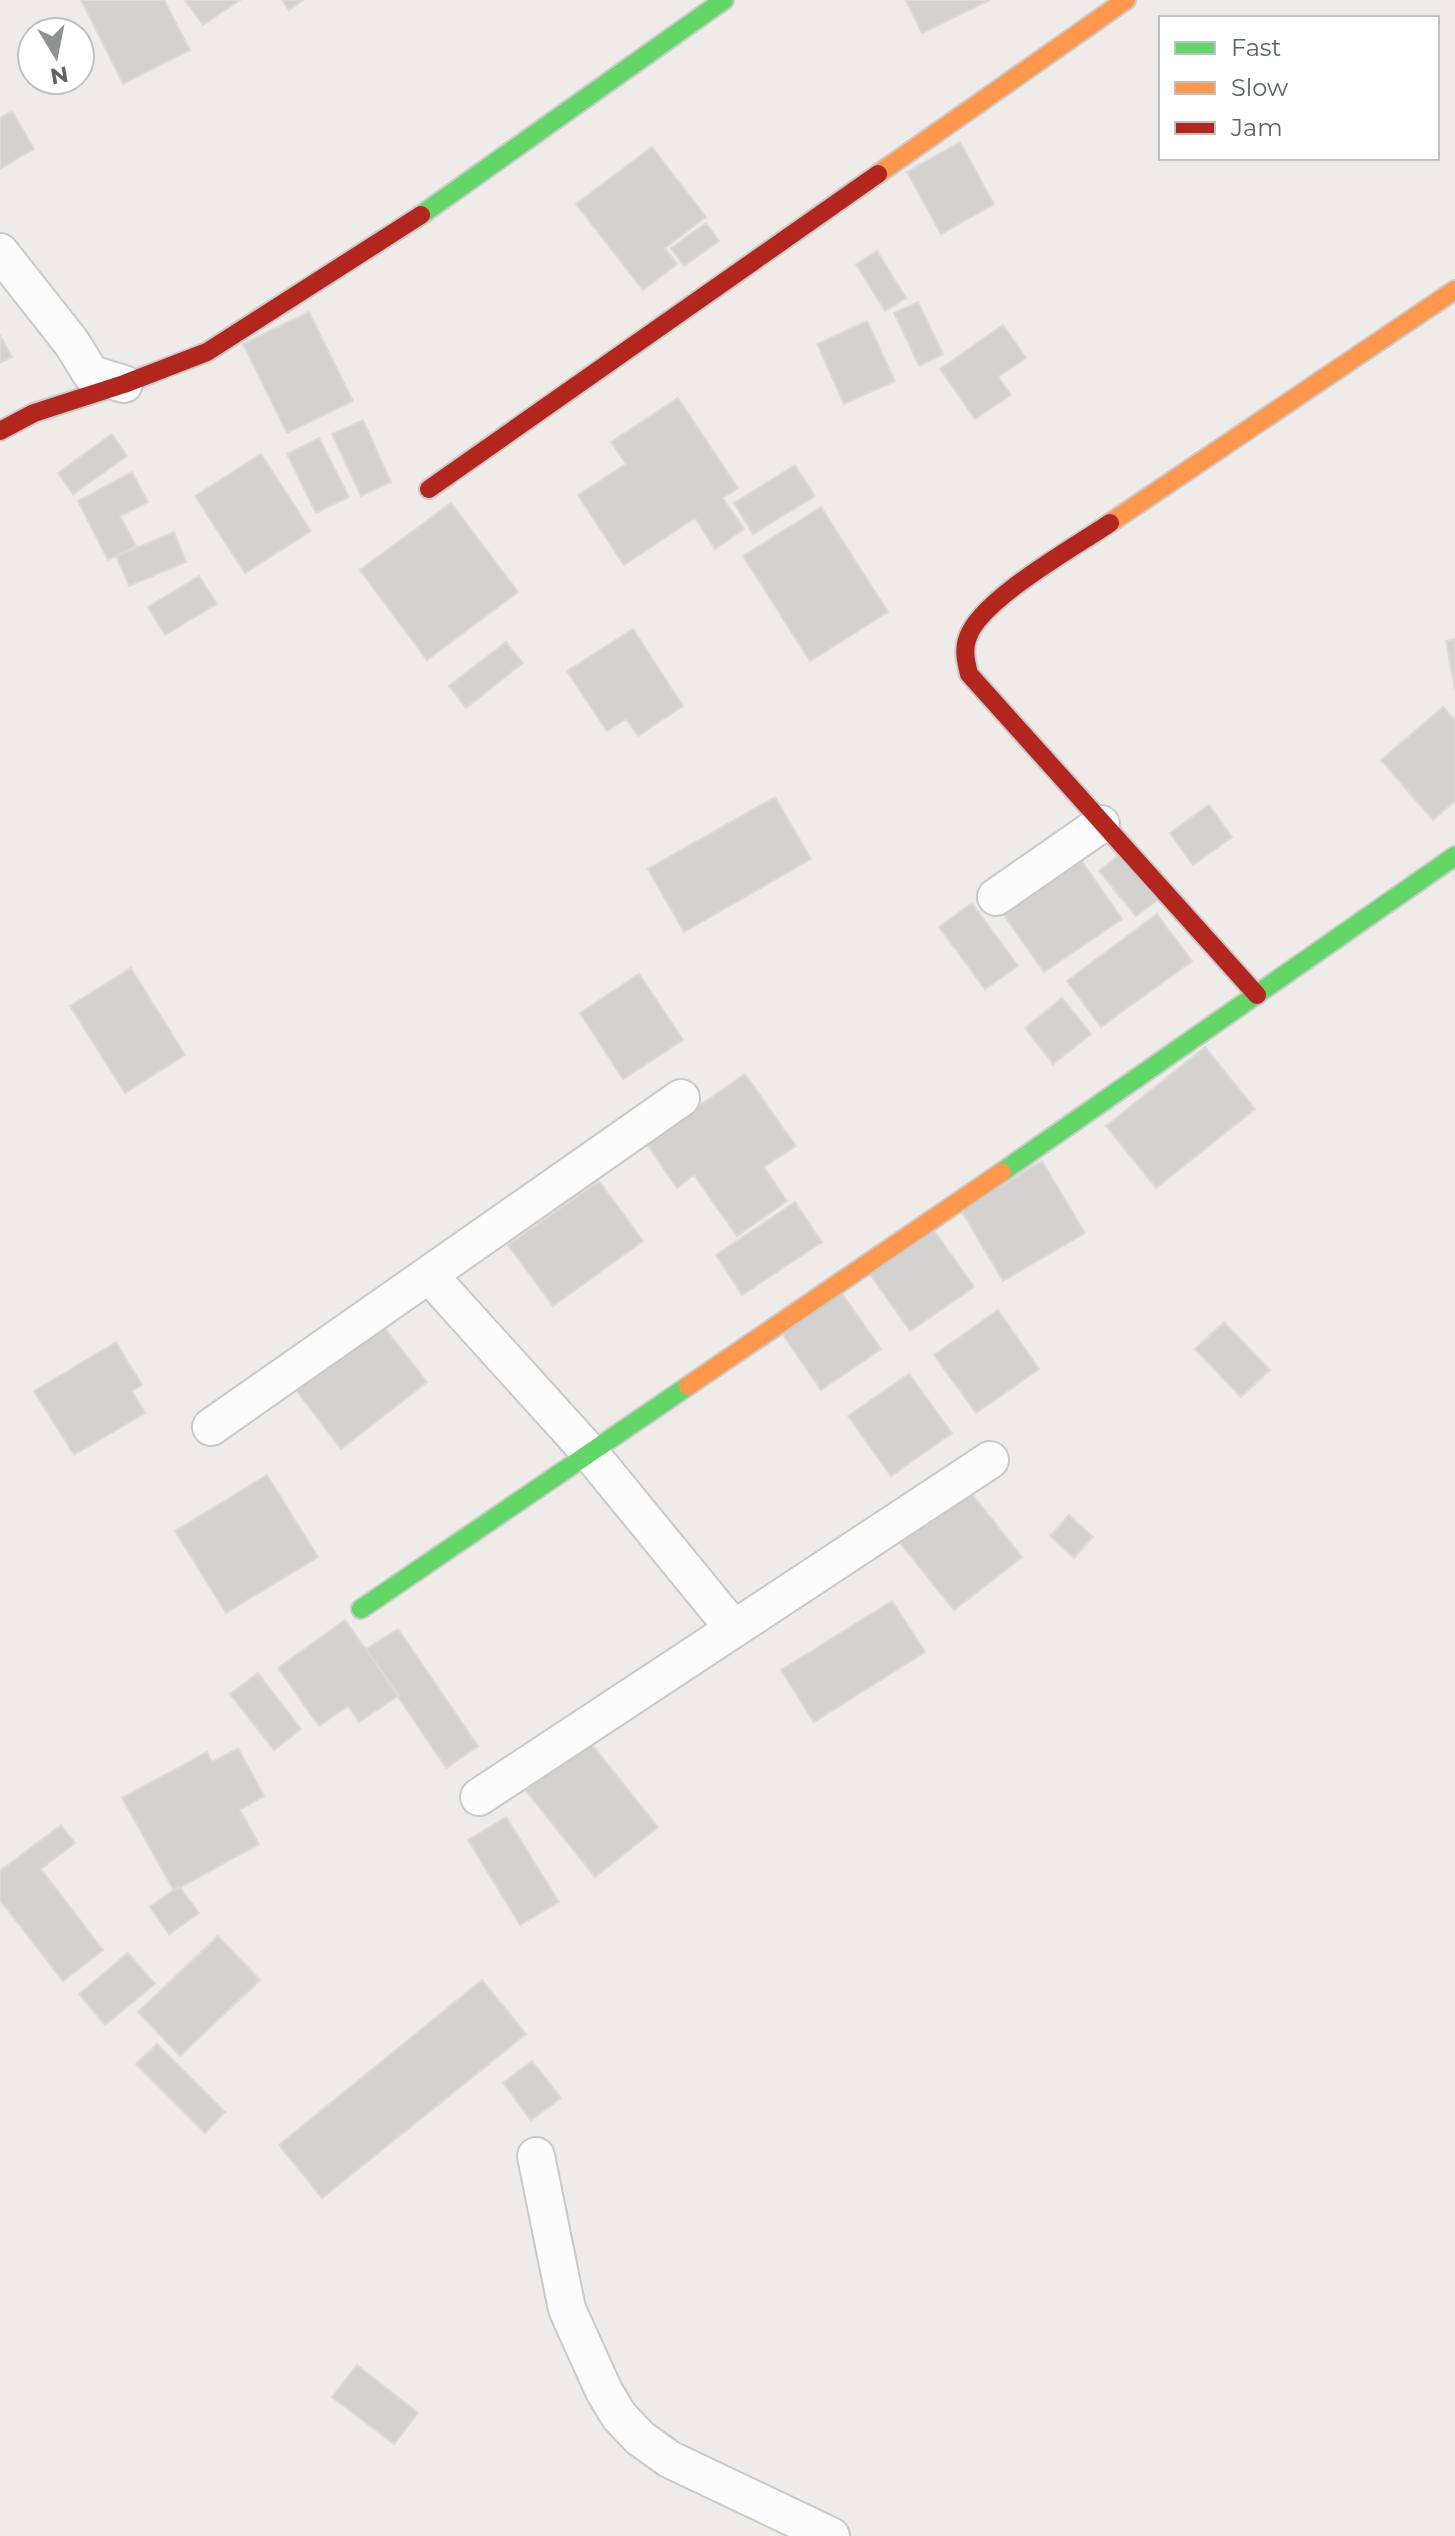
<svg xmlns="http://www.w3.org/2000/svg" width="1455" height="2536" viewBox="0 0 1455 2536" font-family="Montserrat,sans-serif">
<style>
.building{fill:#d4d2d1;stroke:#dddad8;stroke-width:2}
.lines{fill:none;stroke-linecap:round;stroke-linejoin:round}
.street-casing{stroke:#c9c9c8;stroke-width:40}
.fast-casing{stroke:#cacaca;stroke-width:22}
.slow-casing{stroke:#cacaca;stroke-width:22}
.jam-casing{stroke:#cacaca;stroke-width:22}
.street{stroke:#fcfcfc;stroke-width:36}
.fast{stroke:#63d668;stroke-width:18}
.slow{stroke:#ff974d;stroke-width:18}
.jam{stroke:#b3261e;stroke-width:18}
</style>
<rect width="100%" height="100%" fill="#eeebe8"/>
<!-- building -->
<path class="building" d="M81,0H164L190,50L123,84Z
M185,0H240L203,25Z
M282,0H303L289,10Z
M906,0H990L922,33Z
M12,111L34,149L0,169V118Z
M960,142L994,204L941,234L907,172Z
M652,147L706,217L665,248L677,264L643,290L576,204Z
M706,223L719,241L684,266L671,248Z
M877,251L906,298L885,311L856,264Z
M918,302L943,354L919,366L894,313Z
M309,312L353,401L287,433L243,344Z
M867,321L895,381L844,404L817,344Z
M1003,325L1026,358L998,377L1011,395L975,419L940,369Z
M0,335L12,357L0,363Z
M678,398L738,488L723,498L744,529L715,549L695,518L624,565L578,495L626,464L611,442Z
M363,420L391,482L361,496L332,434Z
M112,434L127,456L73,494L58,473Z
M319,438L349,497L316,513L287,454Z
M261,454L311,531L245,573L195,496Z
M795,465L815,496L753,534L734,503Z
M132,472L148,502L120,516L136,546L108,560L78,501Z
M451,503L518,592L427,660L360,570Z
M821,507L888,612L810,661L743,556Z
M174,532L186,562L129,586L116,556Z
M199,576L217,604L165,635L148,607Z
M633,629L683,706L638,736L626,719L607,731L567,671Z
M1455,639V690L1446,641Z
M506,642L523,663L466,708L449,686Z
M1443,707L1455,720V801L1433,820L1381,760Z
M775,797L811,859L684,932L648,869Z
M1209,805L1232,837L1193,865L1170,833Z
M1077,854L1122,919L1044,972L999,908Z
M1120,854L1157,900L1136,916L1099,871Z
M972,903L1018,966L985,989L939,927Z
M1157,914L1192,961L1101,1027L1067,981Z
M131,968L185,1055L125,1093L70,1006Z
M639,974L683,1040L623,1079L580,1013Z
M1062,998L1091,1034L1053,1064L1025,1028Z
M1205,1047L1255,1109L1156,1188L1106,1126Z
M745,1074L796,1146L764,1167L787,1201L737,1236L694,1175L677,1188L646,1143Z
M1042,1161L1085,1233L1003,1281L961,1210Z
M599,1181L643,1241L553,1306L508,1245Z
M795,1202L822,1242L742,1295L716,1255Z
M931,1226L974,1287L910,1331L867,1270Z
M839,1289L881,1349L821,1390L779,1329Z
M998,1310L1039,1369L976,1413L934,1355Z
M1224,1322L1270,1370L1241,1397L1195,1349Z
M381,1323L427,1382L341,1449L296,1390Z
M116,1342L142,1385L132,1391L145,1413L74,1455L34,1391Z
M909,1374L952,1433L891,1476L848,1416Z
M267,1475L318,1557L226,1613L175,1531Z
M968,1489L1022,1557L954,1610L900,1543Z
M1069,1515L1093,1537L1074,1558L1050,1536Z
M892,1601L925,1652L814,1722L781,1670Z
M345,1620L399,1695L359,1722L348,1706L319,1726L278,1668Z
M398,1629L478,1746L446,1768L366,1649Z
M258,1673L301,1729L274,1750L230,1694Z
M585,1736L658,1827L595,1877L522,1786Z
M238,1748L264,1796L240,1810L259,1844L174,1891L122,1798L207,1752L212,1762Z
M506,1817L559,1902L520,1925L468,1840Z
M61,1825L75,1843L41,1869L103,1950L63,1981L0,1900V1871Z
M179,1886L199,1913L169,1934L150,1907Z
M218,1936L260,1980L180,2056L138,2012Z
M128,1953L155,1984L105,2025L79,1994Z
M482,1980L526,2034L322,2198L279,2145Z
M157,2044L225,2112L205,2133L136,2064Z
M532,2061L561,2098L531,2120L503,2083Z
M357,2365L418,2413L394,2444L332,2397Z"/>
<g class="lines">
<!-- street casing -->
<g class="street-casing">
<path id="street" d="M0,252L71,342L91,374L124,384
M996,897L1101,824
M429,1275L590,1453L734,1629
M211,1427L681,1098
M479,1797L990,1460
M536,2156L567,2309L604,2391L619,2416L640,2438L669,2459L831,2536"/>
</g>
<!-- fast casing -->
<g class="fast-casing">
<path id="fast" d="M421,215L724,0
M1002,1172L1455,856
M361,1609L688,1386"/>
</g>
<!-- slow casing -->
<g class="slow-casing">
<path id="slow" d="M878,174L1126,0
M1110,523L1455,290
M688,1386L1002,1172"/>
</g>
<!-- jam casing -->
<g class="jam-casing">
<path id="jam" d="M0,431L34,413L124,384L207,352L421,215
M429,489L878,174
M1110,523C1075,547 981,599 968,637C963,649 966,662 969,674L1257,995"/>
</g>
<!-- street -->
<use href="#street" class="street"/>
<!-- fast -->
<use href="#fast" class="fast"/>
<!-- slow -->
<use href="#slow" class="slow"/>
<!-- jam -->
<use href="#jam" class="jam"/>
</g>
<!-- legend -->
<rect x="1159" y="16" width="280" height="144" fill="#ffffff" stroke="#bec1c2" stroke-width="2"/>
<rect x="1175" y="42" width="40" height="12" fill="#63d668" stroke="#bec1c2" stroke-width="2"/>
<text x="1231" y="56" font-size="24" fill="#5d6467">Fast</text>
<rect x="1175" y="82" width="40" height="12" fill="#ff974d" stroke="#bec1c2" stroke-width="2"/>
<text x="1231" y="96" font-size="24" fill="#5d6467">Slow</text>
<rect x="1175" y="122" width="40" height="12" fill="#b3261e" stroke="#bec1c2" stroke-width="2"/>
<text x="1231" y="136" font-size="24" fill="#5d6467">Jam</text>
<!-- north arrow -->
<g transform="translate(56 56) rotate(170)"><circle r="38" fill="#ffffff" stroke="#bec1c2" stroke-width="2"/>
<path d="M0-6L14 30L0 20L-14 30Z" fill="#909394"/>
<text y="-12" font-size="22" font-weight="bold" text-anchor="middle" fill="#5d6467">N</text>
</g>
</svg>
